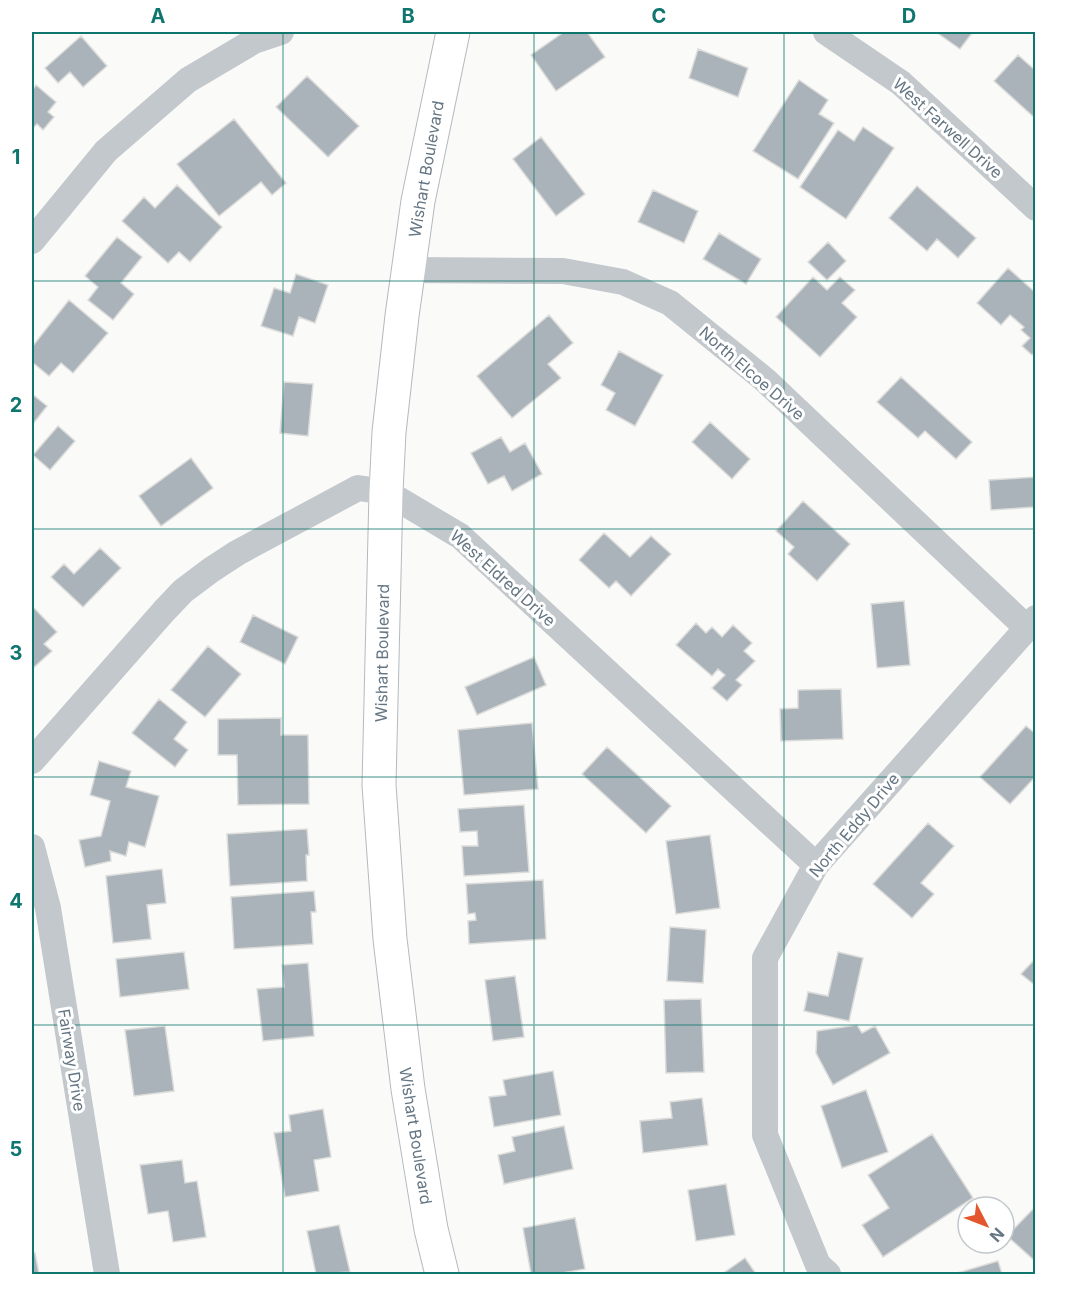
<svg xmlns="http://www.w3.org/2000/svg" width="1067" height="1306" viewBox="0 0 1067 1306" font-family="Inter,sans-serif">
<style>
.building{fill:#aab3b9;stroke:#dcdcda;stroke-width:1.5}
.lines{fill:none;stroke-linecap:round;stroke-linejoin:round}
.secondary-casing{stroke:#b3babf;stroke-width:35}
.street{stroke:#c3c8cc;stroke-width:26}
.secondary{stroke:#fff;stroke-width:33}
.grid{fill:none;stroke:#0f766e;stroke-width:1.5;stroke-opacity:0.55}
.labels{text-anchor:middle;stroke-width:6;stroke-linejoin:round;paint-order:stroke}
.street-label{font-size:16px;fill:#657683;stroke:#fff}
.neatline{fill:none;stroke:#0f766e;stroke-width:2}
.grid-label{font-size:20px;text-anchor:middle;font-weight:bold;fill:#0f766e}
</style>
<rect width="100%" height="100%" fill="#fafaf8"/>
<!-- building -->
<path class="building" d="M564,32H587L605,57L556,91L531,55Z
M936,32H971L972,33L960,49Z
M81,36L107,66L83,87L70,72L58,83L45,68Z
M698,49L748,68L738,97L689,78Z
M1018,55L1036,71V119L994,81Z
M307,76L359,126L328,157L276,107Z
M799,80L828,100L819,114L834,123L798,179L753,151Z
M36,85L56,102L48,112L54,117L43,130L37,124L34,127L32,125V91Z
M234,119L286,183L272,195L261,182L219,216L177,164Z
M863,127L894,148L846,219L800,187L838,130L854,141Z
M541,137L585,194L556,216L513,159Z
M177,185L222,227L190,262L179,252L168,263L122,221L144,197L155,208Z
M917,186L976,238L958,258L937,239L927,251L889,218Z
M653,190L698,211L684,243L638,222Z
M719,233L761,259L746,284L703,259Z
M117,237L142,257L121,283L134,294L113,320L88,300L98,287L85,276Z
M828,242L846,261L827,280L808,262Z
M1008,268L1036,293V351L1032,355L1022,346L1030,338L1021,330L1024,327L1010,315L1001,325L977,303Z
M296,274L328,285L315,323L299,317L293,336L261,326L274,288L290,293Z
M813,277L827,290L840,277L855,290L842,303L857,317L820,357L776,317Z
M69,300L108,333L73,373L61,363L49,376L32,362V347Z
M549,315L573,343L548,364L561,378L512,418L477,376Z
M619,351L663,375L635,426L606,410L615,393L601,385Z
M901,377L972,442L956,459L925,431L918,438L877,402Z
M284,382L313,384L308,436L280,433Z
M32,394L47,406L32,425Z
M710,422L750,459L732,479L692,442Z
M58,426L75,441L50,470L33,455Z
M501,437L510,452L525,443L542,474L512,491L504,476L488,484L471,453Z
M191,458L213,488L161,526L139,496Z
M1036,477V507L991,510L989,480Z
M803,501L850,544L817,581L788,554L794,547L776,531Z
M604,533L630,557L651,536L671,554L631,596L616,581L609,588L579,560Z
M100,548L121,568L83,607L51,577L64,564L74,574Z
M904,601L910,665L877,668L871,604Z
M32,606L57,632L44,644L52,651L32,669Z
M253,615L298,637L285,664L240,642Z
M696,623L706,633L712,627L722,637L733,625L752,643L744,651L755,661L736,680L742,685L727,701L712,688L725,675L718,669L712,676L676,645Z
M208,646L241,674L205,717L171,690Z
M534,657L546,685L477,715L465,687Z
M841,689L843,739L781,741L780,709L798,708V690Z
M159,699L187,722L174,739L188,750L175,767L132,733Z
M281,718V735H308L309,804L238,805L237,755H218V719Z
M532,723L538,789L464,795L458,730Z
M1026,726L1036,734V776L1010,804L980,777Z
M607,747L671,806L646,833L582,774Z
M99,761L131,771L126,787L159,796L145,847L129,842L126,856L110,851L111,861L85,867L79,840L101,836L110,801L90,795Z
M524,805L529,872L464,876L462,846H478L477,831L460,832L458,809Z
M928,823L954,846L921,883L934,894L912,918L873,884Z
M307,829L309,855H306L307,881L230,886L227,834Z
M710,835L720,908L676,914L666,841Z
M162,869L166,903L147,905L151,939L113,943L106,876Z
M543,880L546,939L469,944L468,921L476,920L475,913L468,914L466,884Z
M314,891L316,912H311L313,944L234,949L231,897Z
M670,927L706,930L703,983L667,981Z
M184,952L189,989L120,997L116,959Z
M838,952L863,958L849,1021L804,1011L808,992L828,996Z
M1036,958V986L1021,974Z
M308,963L314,1036L263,1041L257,989L284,987L282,965Z
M515,976L524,1037L493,1041L485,980Z
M701,999L704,1072L666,1073L664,1000Z
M857,1025L862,1033L875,1026L890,1053L833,1085L816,1053L817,1031Z
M165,1026L174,1091L134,1096L125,1030Z
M553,1071L561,1115L494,1127L489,1097L506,1095L503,1080Z
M866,1090L888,1152L842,1168L821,1106Z
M702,1098L708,1145L643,1153L640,1121L672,1118L670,1102Z
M323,1109L331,1157L314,1160L319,1191L285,1197L274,1133L291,1131L289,1115Z
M564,1126L573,1169L504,1184L498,1155L515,1151L512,1137Z
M932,1134L973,1198L883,1257L862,1225L889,1208L868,1175Z
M182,1160L185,1183L197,1181L206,1237L173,1242L168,1211L148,1214L140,1165Z
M726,1184L735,1235L696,1241L688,1190Z
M1036,1206V1262L1007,1236Z
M575,1218L585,1269L556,1274H531L523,1228Z
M339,1225L350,1272L316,1274L307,1231Z
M32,1253H35L39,1274H32Z
M745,1258L756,1274H722Z
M998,1261L1002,1274H954Z"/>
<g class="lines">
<!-- secondary casing -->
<g class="secondary-casing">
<path id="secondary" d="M442,1274L431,1229L408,1089L390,939L379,785L386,492L389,432L402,316L418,201L453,32"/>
</g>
<!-- street -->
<path class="street" d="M826,32L901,83L1036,208
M32,241L106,151L188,80L254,41L281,32
M409,270L563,271L623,282L670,303L765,380L1027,628
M32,761L164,611L183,591L211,570L237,553L358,488L386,492L460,536L816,865
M32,847L48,908L107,1274
M828,1274L818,1265L765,1135V958L816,865L1036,618"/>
<!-- secondary -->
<use href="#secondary" class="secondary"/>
</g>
<!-- grid -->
<path class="grid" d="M283,32V1274M534,32V1274M784,32V1274M32,281H1036M32,529H1036M32,777H1036M32,1025H1036"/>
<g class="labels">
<!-- street labels -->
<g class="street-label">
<text transform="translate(948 128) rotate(42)" y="6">West Farwell Drive</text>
<text transform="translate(426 169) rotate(-80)" y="6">Wishart Boulevard</text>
<text transform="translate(752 373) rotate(41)" y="6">North Elcoe Drive</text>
<text transform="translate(503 578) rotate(42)" y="6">West Eldred Drive</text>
<text transform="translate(382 653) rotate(-89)" y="6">Wishart Boulevard</text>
<text transform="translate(854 825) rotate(-50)" y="6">North Eddy Drive</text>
<text transform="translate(72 1060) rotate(81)" y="6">Fairway Drive</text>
<text transform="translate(416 1136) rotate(81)" y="6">Wishart Boulevard</text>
</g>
</g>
<!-- border -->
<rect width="1067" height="1306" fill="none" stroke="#ffffff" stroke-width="66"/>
<!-- north arrow -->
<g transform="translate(986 1225) rotate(132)"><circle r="28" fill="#ffffff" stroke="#c1c8cd" stroke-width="1.5"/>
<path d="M0-4.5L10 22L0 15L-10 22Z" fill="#e4572e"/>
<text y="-9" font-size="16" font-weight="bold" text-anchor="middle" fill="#657683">N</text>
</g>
<rect x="33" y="33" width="1001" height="1240" class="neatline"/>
<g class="grid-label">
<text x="158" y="23">A</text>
<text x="408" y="23">B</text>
<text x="659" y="23">C</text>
<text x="909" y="23">D</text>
<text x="16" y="164">1</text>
<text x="16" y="412">2</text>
<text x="16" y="660">3</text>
<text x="16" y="908">4</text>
<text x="16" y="1156">5</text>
</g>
</svg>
